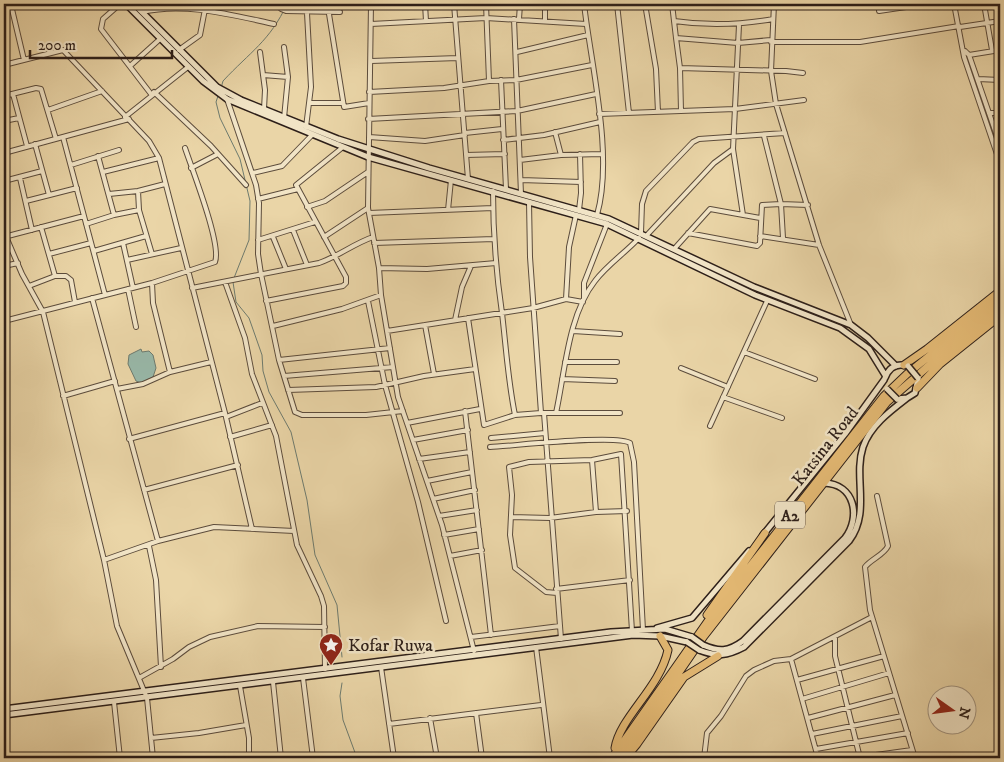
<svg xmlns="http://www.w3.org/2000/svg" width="1004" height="762" viewBox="0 0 1004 762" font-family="'IM FELL DW Pica',serif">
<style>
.water{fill:#98b8a9;stroke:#6d7b6f}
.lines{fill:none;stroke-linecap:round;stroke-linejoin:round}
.stream{stroke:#6d7b6f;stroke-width:1}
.street-casing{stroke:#5c4c3c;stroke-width:6}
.secondary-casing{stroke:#2d1f19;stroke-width:8}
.highway-casing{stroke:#2d1f19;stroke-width:9}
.street{stroke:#f1e4c6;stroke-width:4}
.secondary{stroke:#f1e4c6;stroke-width:5}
.highway{stroke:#e5ba74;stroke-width:7}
.secondary-bridge-casing{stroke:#2d1f19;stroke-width:8;stroke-linecap:butt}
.secondary-bridge{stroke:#f1e4c6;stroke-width:5}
.labels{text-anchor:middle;stroke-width:5;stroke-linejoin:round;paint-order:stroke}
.shield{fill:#f1e4c6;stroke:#685a4d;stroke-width:1}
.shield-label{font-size:16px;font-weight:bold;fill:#2d1f19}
.street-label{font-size:18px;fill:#2d1f19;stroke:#f1e4c6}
.poi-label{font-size:18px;fill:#2d1f19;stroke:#f1e4c6;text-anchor:start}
</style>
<rect width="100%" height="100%" fill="#ead5a7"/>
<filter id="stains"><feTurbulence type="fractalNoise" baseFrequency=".004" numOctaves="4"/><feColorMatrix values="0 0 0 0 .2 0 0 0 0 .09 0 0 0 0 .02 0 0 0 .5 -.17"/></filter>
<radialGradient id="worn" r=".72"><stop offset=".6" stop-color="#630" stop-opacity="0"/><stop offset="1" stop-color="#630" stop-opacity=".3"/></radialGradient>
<!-- water -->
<path class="water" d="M141,349L142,352L149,351L153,355L156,368L153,377L141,383L136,381L128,364L129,355Z"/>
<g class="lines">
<!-- stream -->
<path class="stream" d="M221,88L223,81C250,52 270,41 287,4
M218,96L216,102L220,118L240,159L250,201L249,240L234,278
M233,282L236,302L249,318L262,355L263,371L269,392L291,432L307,500L315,555L337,605L342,657
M342,683L340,696L343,720L357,758"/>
<!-- street casing -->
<g class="street-casing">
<path id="street" d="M120,4L103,19L101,29L151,94
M280,4L281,9L286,11L340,12
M371,4L368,208L379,268L381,295L398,397L442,525L474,651
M425,4L426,21
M454,4L468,179
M486,4L489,81
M584,4C591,65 614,156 597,215
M617,4L629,113
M645,4L656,69L658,112
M654,4H685
M672,4L676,38L738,43L771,40
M774,4L771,71L776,104L819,245L851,325
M954,4L964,57L1000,163
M984,4L992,50
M11,5L24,60
M4,7L14,4
M879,11L926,4
M142,12C185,2 232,15 274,24
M329,14L344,107L369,103
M514,19L521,194
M519,19L520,4
M545,21V4
M674,21C708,26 739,25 773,19
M371,24L486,18L586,24
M739,25L733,149L743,215
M960,27L1000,21
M676,38L680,68L681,111
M771,42H860L959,26
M179,50L200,35L206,4
M965,51L969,55L1000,145
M260,52L265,90L264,109
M517,52L588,35
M969,55L1000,50
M371,61L458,58
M4,65L63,50L149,141L159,158L225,413L252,529
M130,66L160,39
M680,68L786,71L803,73
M263,75L288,77
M978,79L1000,80
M501,80L506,189
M154,92L211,146L246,185
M369,92L444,88L489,81L516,80L592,65
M13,94L27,146
M4,96L36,88L41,89L56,139
M227,99L256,185L259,203L258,254L261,274L279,360L295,412L302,415H366L403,411
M310,103H343
M48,110L102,91
M989,113H1000
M599,114L735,109L804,100
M125,117L188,67
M284,118L288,77L284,47
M368,119L517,111L596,94
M4,121L19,118
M306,127L311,87L307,13
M555,132L561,155
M465,133L502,129
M764,136L781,204L808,205
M63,137L105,295
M369,137L425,141L465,135
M503,140L544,135L600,122
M35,144L49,195
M4,153L129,119
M466,155L505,154
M98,156L114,215
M520,160L561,155L602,154
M71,165L119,150
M191,168L218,154
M103,172L159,158
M253,173L282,166L312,135
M20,178L32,230
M521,180L581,182
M4,181L42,171
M138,191L139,210L152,254
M493,191C493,233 496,272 502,313C506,347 508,381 515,415
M109,194L138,191L165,184
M258,199L298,189
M26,201L77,188
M529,202L530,257L541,413
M307,207L325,201L368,172
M448,210L451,180
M579,210L581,193L580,154
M369,213L493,208
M86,224L114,215L139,210
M41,227L55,276
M293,230L307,265
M4,232L22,274L43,312L104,560L117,626L147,698L153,758
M641,233L642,204L646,191L693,142L699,139L785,133
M688,233L757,246L760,243L762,205L781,204L783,238
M647,235L714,163L733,149
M760,236L819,245
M4,237L84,216
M273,237L286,269
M324,237L368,208
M258,240L315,222
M123,243L133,288
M374,243L494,239
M675,248L710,209L760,218
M94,251L146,236
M49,254L91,243
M127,260L181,248
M4,266L18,263
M379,268L427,269L496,263
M225,282L245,338L252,374L276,436L297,545L321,596L324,606L325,669
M152,283L153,303L170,372
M29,286L55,276H66L71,280L75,302
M192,288L319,263C339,256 353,244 373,237
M128,289L136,327
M92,298L158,541
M584,298V283L607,224
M566,299L569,247L576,215
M266,301L343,286L346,283V277L296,185L343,147
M368,301L385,385L418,502L446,621
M468,318L484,425L515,415L541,413H620
M455,320L462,287L471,266
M4,321L152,283L215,262C222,245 192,169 185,148
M425,325L434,374
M273,326L342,309L381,295
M387,331L533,308L566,299L583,302
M573,331L620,334
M744,352L815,379
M279,360L390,348
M565,362H617
M681,368L728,387
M284,376L393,367
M562,379L615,381
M117,389L143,384L170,372L211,362
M288,390L376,387L424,376L475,369
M63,396L115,381
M723,397L782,418
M465,411L491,635
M544,413L561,639
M556,413C565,372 568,315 595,281C607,265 625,253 639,238
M226,417L262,403
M407,423L480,409
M710,426L767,301
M230,437L272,425
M491,438L545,433
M129,439L225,413
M413,440L468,430
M490,447C513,446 617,434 630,443L634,462L643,630
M419,459L470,452
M592,460L596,512
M427,481L472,472
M144,490L238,465
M877,496L888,546C884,555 871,559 865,567L870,610L915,758
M433,499L475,490
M439,516L477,510
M511,517L550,518L596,512L627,511
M444,535L479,529
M149,546L156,580L161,667
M450,556L482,550
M104,560L158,541L214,527L294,531
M556,589L630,580
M557,593L546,592L515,568L510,535L512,495L509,467L529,462L592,460L621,454L632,631
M471,637L560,626
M835,638V656L860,758
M536,647L550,758
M791,659L818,758
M381,667L394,758
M139,678L173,659L189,647L210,637L258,626L325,627
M303,678L313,758
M797,680L884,656
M273,682L281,758
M240,686L249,738V758
M802,699L889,673
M114,702L120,758
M476,713L482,758
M430,718L437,758
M808,718L895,695
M389,724L541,705
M812,734L902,716
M151,738L199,733L246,725
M816,749L908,733
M550,758H567
M704,758L707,733L721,716L746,676L754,670L774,661L791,659L872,617
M854,758L912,750"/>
</g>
<!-- secondary casing -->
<g class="secondary-casing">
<path id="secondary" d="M126,4L203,81L227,99L368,157L607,224L755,295L840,328L869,349L885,375
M134,4L217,87L241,100L338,139L429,168L609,219L754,287L851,325L868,338L896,366
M885,378C889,367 897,363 907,366
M897,399L907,398L915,393L918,378
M763,535L845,434L884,380
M657,628L692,618L749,551
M703,645C719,652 728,652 743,641L845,538C861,517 855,484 824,483
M699,650C717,657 727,656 744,647L849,541C871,512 853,478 863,447C870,426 890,411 907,398
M4,709L611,632L665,629L692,637
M4,715L633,635L660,636L687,642"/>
</g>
<!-- highway casing -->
<g class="highway-casing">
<path id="highway" d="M904,365L927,349L1000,291
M917,388L940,364L1000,316
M707,615L765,533
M615,748C620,717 660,688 668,650L660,636
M624,753L632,750L637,744L684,677L718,656
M612,758L715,611L884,396L907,374L1000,299
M620,758L704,636L887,402L933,362L1000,308"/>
</g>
<!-- street -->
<use href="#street" class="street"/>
<!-- secondary -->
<use href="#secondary" class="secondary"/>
<!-- highway -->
<use href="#highway" class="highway"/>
<!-- secondary-bridge casing -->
<g class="secondary-bridge-casing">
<path id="secondary-bridge" d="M908,366L918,378
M887,389L897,399
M692,637L703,645
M687,642L699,650"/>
</g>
<!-- secondary-bridge -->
<use href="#secondary-bridge" class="secondary-bridge"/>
</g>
<!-- icons -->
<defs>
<g id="sight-pin" transform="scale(1.25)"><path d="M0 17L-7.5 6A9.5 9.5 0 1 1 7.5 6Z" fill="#8f2418" stroke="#f1e4c6"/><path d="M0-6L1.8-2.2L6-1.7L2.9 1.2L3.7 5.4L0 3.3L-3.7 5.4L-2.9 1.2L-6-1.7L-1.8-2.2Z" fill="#fff"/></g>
</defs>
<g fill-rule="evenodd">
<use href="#sight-pin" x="331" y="645"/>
</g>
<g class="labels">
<!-- shield labels -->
<rect class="shield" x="775" y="501.5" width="30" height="27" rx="4"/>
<g class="shield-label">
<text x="790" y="521">A2</text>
</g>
<!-- street labels -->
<g class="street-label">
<text transform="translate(825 446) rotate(-52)" y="6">Katsina Road</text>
</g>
<!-- poi labels -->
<g class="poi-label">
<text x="348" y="651">Kofar Ruwa</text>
</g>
</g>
<!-- margin -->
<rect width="1004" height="762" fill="none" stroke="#ead5a7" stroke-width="20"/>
<rect x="5" y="5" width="994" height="752" fill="none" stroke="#2d1f19" stroke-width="2.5"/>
<rect x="10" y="10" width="984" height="742" fill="none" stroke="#2d1f19"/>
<!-- north arrow -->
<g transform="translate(952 710) rotate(104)"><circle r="24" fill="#f1e4c6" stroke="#a39581"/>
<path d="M0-4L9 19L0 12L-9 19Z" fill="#8f2418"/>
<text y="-8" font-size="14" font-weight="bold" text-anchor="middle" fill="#2d1f19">N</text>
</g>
<!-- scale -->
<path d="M30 50v8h142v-8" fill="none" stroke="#2d1f19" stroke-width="2.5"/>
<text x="38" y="50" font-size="15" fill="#2d1f19" stroke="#f1e4c6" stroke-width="4" paint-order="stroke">200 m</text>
<rect width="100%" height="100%" filter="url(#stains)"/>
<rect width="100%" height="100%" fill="url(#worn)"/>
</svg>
